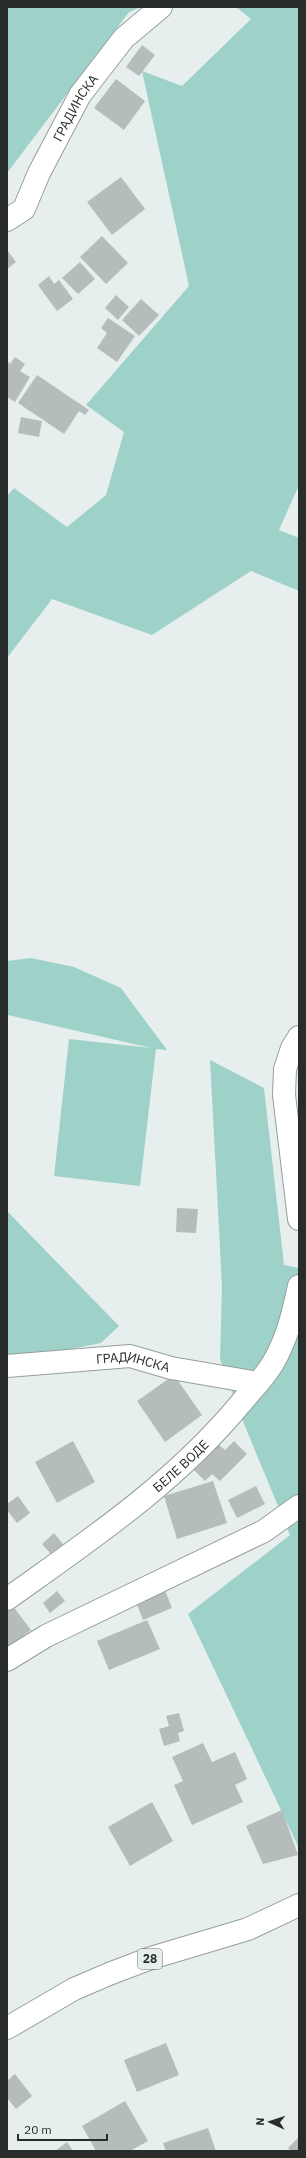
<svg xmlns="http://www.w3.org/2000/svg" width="306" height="2158" viewBox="0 0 306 2158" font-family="'IBM Plex Sans',sans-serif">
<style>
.green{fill:#9ed2c9}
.building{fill:#b4bdbb}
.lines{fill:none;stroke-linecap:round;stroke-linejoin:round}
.minor-casing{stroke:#979f9e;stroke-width:24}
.major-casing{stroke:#979f9e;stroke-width:24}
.minor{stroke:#fff;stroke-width:22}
.major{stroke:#fff;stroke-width:22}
.labels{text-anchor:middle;stroke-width:3;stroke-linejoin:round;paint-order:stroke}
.shield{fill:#e6efed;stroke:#616665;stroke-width:1}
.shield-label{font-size:12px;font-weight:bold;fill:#282c2b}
.street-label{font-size:13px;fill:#282c2b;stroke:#e6efed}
</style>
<rect width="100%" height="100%" fill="#e6efed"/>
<!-- green -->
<path class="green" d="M7,7H141L129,12L7,173Z
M236,7H299V485L279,530L299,538V591L251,571L152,635L52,599L7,658V496L14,488L67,527L106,495L124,432L86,405L189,286L142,71L182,86L251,19Z
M31,958L74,967L121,988L167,1050L156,1049L140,1186L54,1176L69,1039L151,1048L8,1015L7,1018V961Z
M210,1060L264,1088L284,1265L299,1268V1848L188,1614L290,1535L242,1419L220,1359L222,1286Z
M7,1211L119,1326L101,1343L7,1362Z"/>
<!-- building -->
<path class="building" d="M142,45L155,55L139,76L126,67Z
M116,79L145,101L124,130L94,108Z
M121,177L145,209L112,235L87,202Z
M102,236L128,263L106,284L80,257Z
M7,250L16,262L7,269Z
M80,262L95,279L78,294L62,278Z
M49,276L54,284L59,280L73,299L57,311L38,285Z
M116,295L129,307L118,320L105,308Z
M141,299L159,315L139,336L122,320Z
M108,318L135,336L117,362L97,348L107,333L101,328Z
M15,357L25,364L20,371L30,377L15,402L7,397V361L10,364Z
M37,375L89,410L85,415L79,411L64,434L18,403Z
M21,417L42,421L39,437L18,433Z
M177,1208L198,1209L196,1233L176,1232Z
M174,1375L202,1415L165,1442L137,1401Z
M73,1441L95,1482L57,1503L35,1462Z
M234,1441L247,1454L220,1481L212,1474L205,1481L194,1470L219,1445L225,1450Z
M213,1481L227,1523L177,1539L164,1496Z
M256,1486L265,1504L237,1518L228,1500Z
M18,1496L30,1513L17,1523L7,1510V1504Z
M54,1533L63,1544L51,1554L42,1544Z
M165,1590L172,1608L143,1620L136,1602Z
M57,1591L65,1601L50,1613L43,1603Z
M12,1605L31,1630L7,1648V1608Z
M147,1620L160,1649L109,1670L97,1641Z
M179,1713L184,1731L178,1733L180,1741L164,1746L159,1729L169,1726L166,1716Z
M203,1743L212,1762L235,1752L247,1779L235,1785L243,1802L192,1825L174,1785L183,1781L172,1757Z
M152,1802L173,1841L130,1866L108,1827Z
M282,1810L298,1855L263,1864L246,1826Z
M166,2043L179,2075L137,2092L124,2060Z
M15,2074L32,2096L16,2109L7,2098V2081Z
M125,2101L148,2141L130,2151H96L82,2126Z
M208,2128L216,2151H166L163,2143Z
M299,2137V2151H291L288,2148Z
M67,2142L73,2151H55Z"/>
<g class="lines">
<!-- minor casing -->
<g class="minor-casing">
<g id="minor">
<path id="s1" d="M7,220L24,209L39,173L80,95L124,38L161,7"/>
<path d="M299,1037L292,1048L285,1069L284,1095L299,1219"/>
<path id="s2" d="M7,1366L130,1356L171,1368L258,1383"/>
<path id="s3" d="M7,1599C90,1540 175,1483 241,1403C251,1391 264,1378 273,1363C287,1339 293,1314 299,1286"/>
<path d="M7,1660L46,1636L264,1531L299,1506"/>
</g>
</g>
<!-- major casing -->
<g class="major-casing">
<path id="major" d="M7,2028L74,1989L109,1974L151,1958L248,1929L299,1905"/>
</g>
<!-- minor -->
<use href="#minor" class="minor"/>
<!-- major -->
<use href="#major" class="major"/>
</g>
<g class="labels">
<!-- shield labels -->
<rect class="shield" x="138" y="1949" width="24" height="20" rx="3"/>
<g class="shield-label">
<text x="150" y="1963">28</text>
</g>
<!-- street labels -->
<g class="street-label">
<text dy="5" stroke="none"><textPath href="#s1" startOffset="134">ГРАДИНСКА</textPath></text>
<text dy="5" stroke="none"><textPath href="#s2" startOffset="127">ГРАДИНСКА</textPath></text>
<text dy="5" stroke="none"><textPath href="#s3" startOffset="219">БЕЛЕ ВОДЕ</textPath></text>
</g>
</g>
<!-- border -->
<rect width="306" height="2158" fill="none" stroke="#282c2b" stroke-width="16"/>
<!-- north arrow -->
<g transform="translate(270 2122) rotate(273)" stroke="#e6efed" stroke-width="3" paint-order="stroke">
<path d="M0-3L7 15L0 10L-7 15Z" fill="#282c2b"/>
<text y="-6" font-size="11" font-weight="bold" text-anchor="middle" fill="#282c2b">N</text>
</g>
<!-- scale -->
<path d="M18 2134v6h89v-6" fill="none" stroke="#282c2b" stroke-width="2"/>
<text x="24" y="2134" font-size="12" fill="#282c2b" stroke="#e6efed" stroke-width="3" paint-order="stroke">20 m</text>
</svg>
